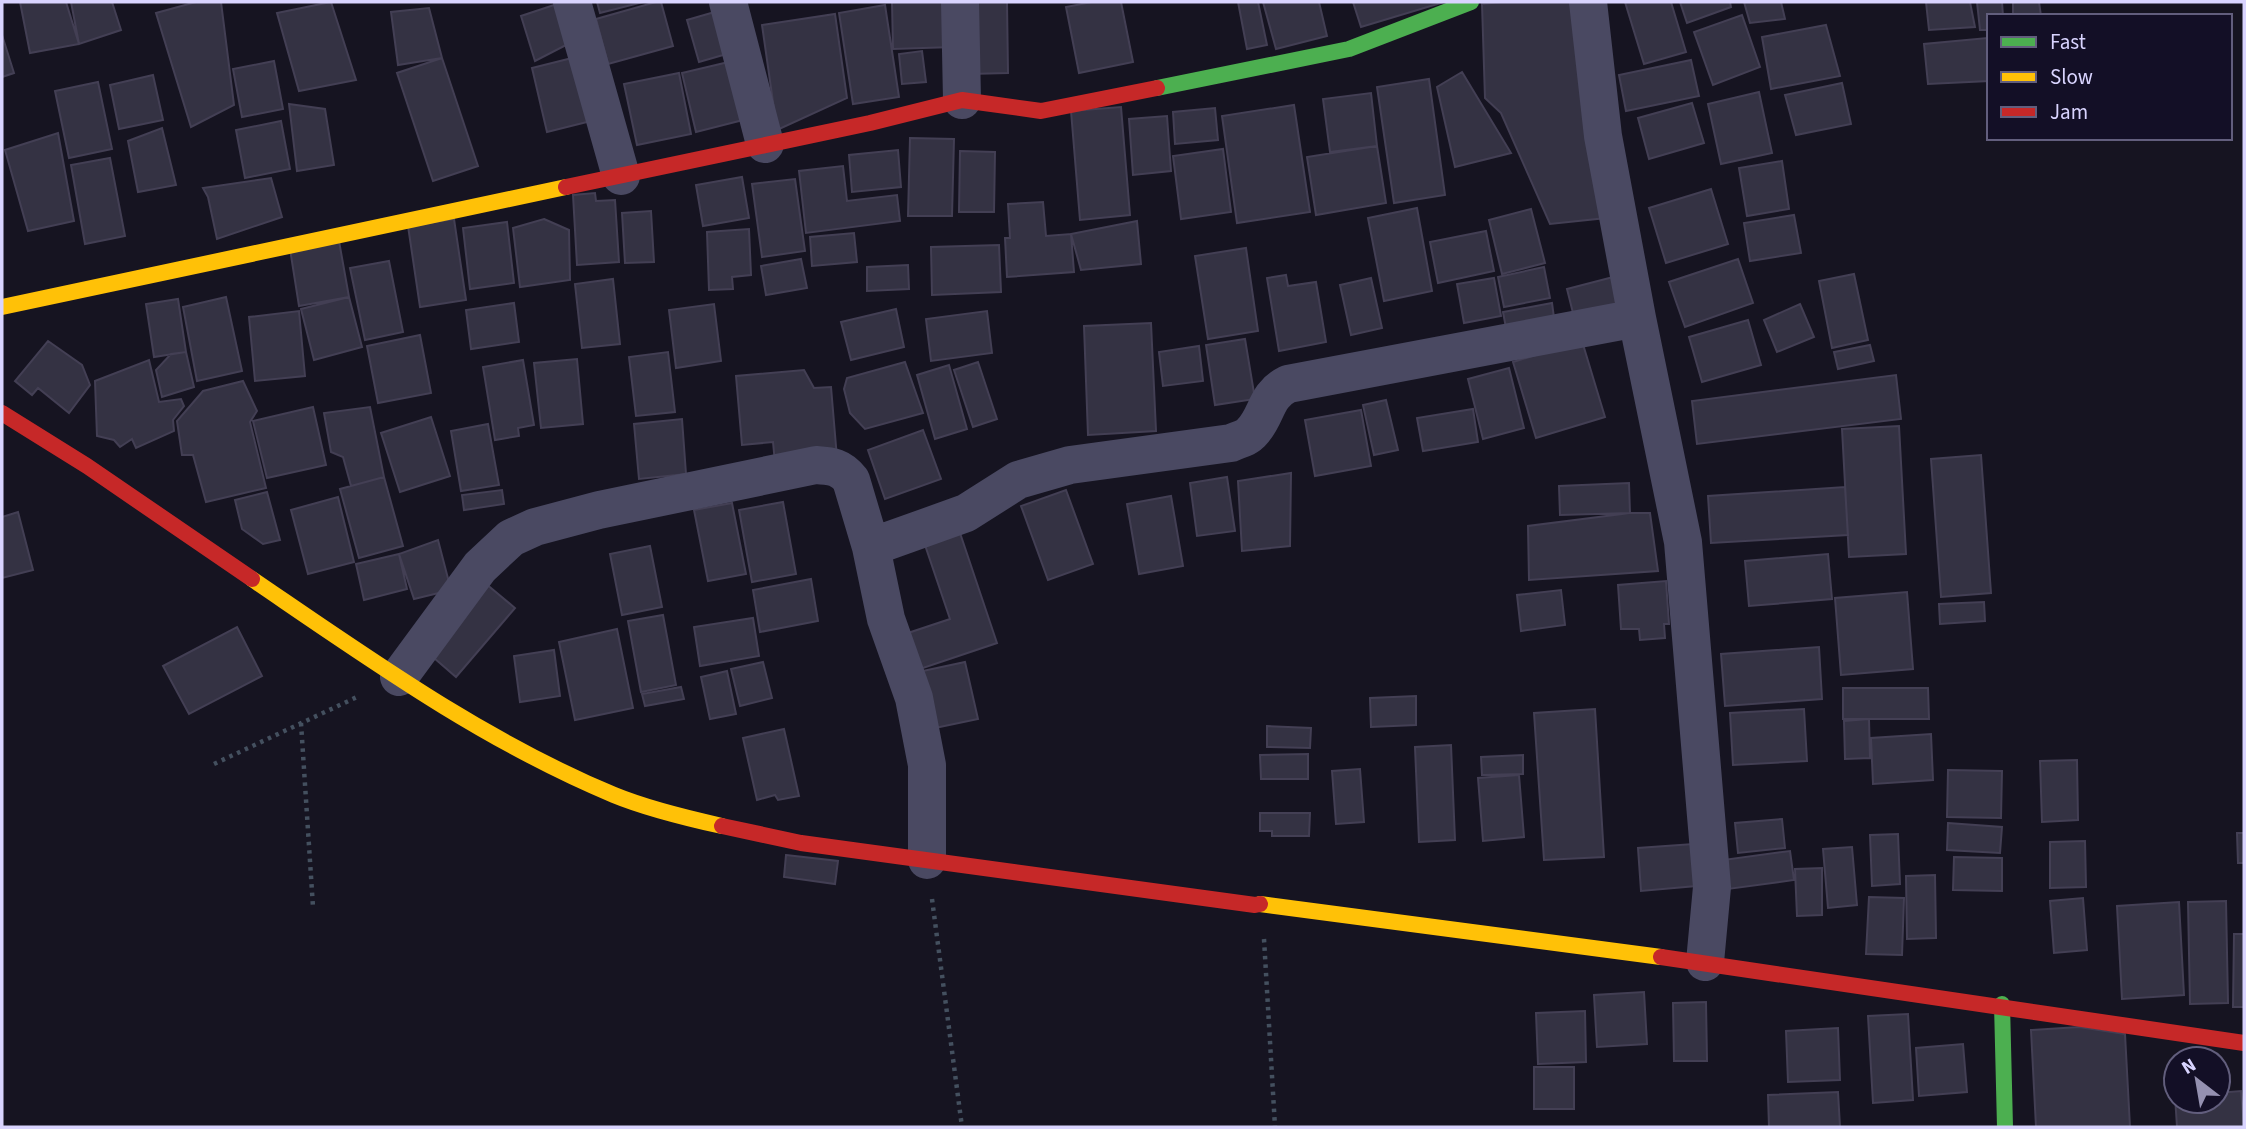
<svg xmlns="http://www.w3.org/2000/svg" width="2246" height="1129" viewBox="0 0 2246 1129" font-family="'Source Sans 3',sans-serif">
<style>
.building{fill:#343243;stroke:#433f54;stroke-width:2}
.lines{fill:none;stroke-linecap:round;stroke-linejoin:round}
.path{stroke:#44505f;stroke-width:4.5;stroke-dasharray:3.5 5;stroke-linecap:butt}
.street{stroke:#4a4962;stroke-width:38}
.fast{stroke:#4caf50;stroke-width:16}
.slow{stroke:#ffc107;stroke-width:16}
.jam{stroke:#c62828;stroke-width:16}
</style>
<rect width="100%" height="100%" fill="#161421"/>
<!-- building -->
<path class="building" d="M20,2H66L79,44L30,53Z
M71,2H112L121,30L79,44Z
M196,2H221L234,105L191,127L156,13Z
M331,2L356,80L299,91L277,13Z
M597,2H643L600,13Z
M656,2H661L673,46L608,64L596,19Z
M892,2H952L953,47L893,49Z
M968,2H1007L1008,73L969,74Z
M1092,2H1121L1133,62L1079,73L1066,7Z
M1238,2H1258L1267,45L1247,49Z
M1263,2H1319L1327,36L1276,49Z
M1353,2H1444L1361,27Z
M1502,2H1579L1606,218L1550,224L1501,113L1485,98L1482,4Z
M1625,2H1671L1686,52L1644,64Z
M1680,2H1730L1731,7L1687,23Z
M1744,2H1781L1785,19L1750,23Z
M1926,2H1970L1975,27L1929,30Z
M1977,2H2002L2003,16H1989V30H1980Z
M2013,2H2039L2041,16H2013Z
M557,4L572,42L535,61L521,16Z
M885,5L899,97L853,104L839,13Z
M429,8L442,58L398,65L391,12Z
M718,11L730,53L699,62L687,20Z
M835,14L847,98L777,130L762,25Z
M1742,15L1760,67L1713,85L1694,32Z
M1826,25L1840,76L1771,89L1762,37Z
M2,35L14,73L2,77Z
M1987,38L1989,81L1928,84L1924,44Z
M922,51L926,82L902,84L899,54Z
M584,55L599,119L547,132L532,68Z
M442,58L478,166L433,181L397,73Z
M737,60L751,118L696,132L682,73Z
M1691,60L1699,96L1626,111L1619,75Z
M274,61L283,109L242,117L233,69Z
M1462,72L1511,153L1455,167L1437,87Z
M679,73L691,134L637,145L624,84Z
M153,75L163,120L119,129L110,85Z
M1429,79L1445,195L1394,203L1377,87Z
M98,82L112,149L69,158L55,91Z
M1842,83L1851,124L1796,135L1785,95Z
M1759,92L1772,153L1721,164L1708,104Z
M1371,93L1377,146L1330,152L1323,99Z
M1692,103L1704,143L1649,159L1638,118Z
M289,104L325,109L334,165L297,171Z
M1294,105L1310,212L1237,223L1222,116Z
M1121,107L1130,215L1080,220L1071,111Z
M1215,108L1218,140L1175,144L1173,112Z
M1167,116L1171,171L1133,175L1129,119Z
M281,121L290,169L245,178L236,130Z
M162,128L176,185L138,192L128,141Z
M58,133L74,221L28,231L5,150Z
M910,138L954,139L952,216H908Z
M1377,146L1386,203L1316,215L1307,157Z
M1223,149L1231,212L1181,219L1173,156Z
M898,150L901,187L852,192L849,155Z
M960,151L995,152L994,212H959Z
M110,158L125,236L85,244L71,165Z
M1782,161L1789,209L1747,216L1739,168Z
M843,166L847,201L897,195L900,221L806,233L799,171Z
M742,177L749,218L703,226L696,185Z
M271,178L282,217L217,239L208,197L203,188Z
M795,179L805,251L762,257L752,184Z
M1711,189L1728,244L1666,263L1649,208Z
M595,193L596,201L615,200L619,262L577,265L573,195Z
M1043,202L1046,236L1071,234L1074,272L1007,277L1005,238H1010L1008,204Z
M1417,208L1432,291L1384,301L1368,218Z
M1531,209L1545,263L1502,274L1489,220Z
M651,211L654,262L625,263L622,213Z
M1794,215L1801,253L1750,261L1744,223Z
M454,219L466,300L420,307L408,226Z
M544,219L569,230L570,280L520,287L513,228Z
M1137,221L1141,264L1081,270L1071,234Z
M507,222L514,283L470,289L463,228Z
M749,229L751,275L732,277L733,289L709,290L707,232Z
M1486,231L1494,271L1438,283L1430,242Z
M854,233L857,262L812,266L810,237Z
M339,241L349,297L299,306L290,249Z
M999,245L1001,292L932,295L931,247Z
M1246,248L1258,331L1208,339L1195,256Z
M801,259L807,288L766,295L761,266Z
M1738,259L1753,303L1685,327L1669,282Z
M389,261L403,332L365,340L350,268Z
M908,265L909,289L867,291V267Z
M1544,267L1550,298L1504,307L1498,277Z
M1854,274L1868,340L1832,348L1819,281Z
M1286,275L1288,286L1316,282L1326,342L1279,351L1267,278Z
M1617,276L1624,303L1574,317L1567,289Z
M1371,278L1382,328L1351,335L1340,285Z
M1494,278L1501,316L1464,323L1457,284Z
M613,279L620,344L582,348L575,284Z
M226,297L242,371L197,381L183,307Z
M349,297L362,347L314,360L301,309Z
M178,299L186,352L154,357L146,304Z
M514,303L519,342L471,349L466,310Z
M1552,303L1555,325L1507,333L1503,312Z
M714,304L721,361L676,368L669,310Z
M1800,304L1814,337L1777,352L1764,320Z
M896,309L904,347L851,360L841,322Z
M299,311L305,376L255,381L249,317Z
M987,311L992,353L931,361L926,319Z
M1748,320L1761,365L1702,382L1689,337Z
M1151,323L1156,431L1088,435L1084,326Z
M420,335L431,393L378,403L367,346Z
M1245,339L1255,399L1215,405L1206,345Z
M48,341L82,365L90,385L69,413L38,388L32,395L15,381Z
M1582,341L1605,417L1536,438L1513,362Z
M1870,345L1874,361L1838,369L1834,352Z
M1199,346L1203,381L1163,386L1159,352Z
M186,352L194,387L162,397L156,370L171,354Z
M668,352L675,412L636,416L629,357Z
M577,359L583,424L541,428L534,363Z
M149,360L159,402L181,399L184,406L173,420L174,431L136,448L132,439L120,447L114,440L97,436L95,381Z
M523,360L534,425L518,428L519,436L495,440L483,367Z
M905,362L923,413L865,429L850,413L844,389L847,378Z
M978,362L997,419L973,427L954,370Z
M949,365L967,429L935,439L917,375Z
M1509,368L1524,428L1483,439L1468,379Z
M804,370L814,388L831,387L837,458L775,463L773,442L742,445L736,376Z
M1896,375L1901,419L1697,444L1692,401Z
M243,381L257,411L250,422L266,488L206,502L193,455H182L177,421L203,391Z
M1386,400L1398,450L1374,455L1363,405Z
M313,407L326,465L267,478L253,421Z
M370,407L384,477L351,486L343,457L331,452L324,413Z
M1473,409L1478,442L1423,451L1417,418Z
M1361,410L1371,466L1315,476L1305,420Z
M431,417L450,476L400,492L381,433Z
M682,419L686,474L639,479L634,424Z
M488,424L499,485L461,491L451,431Z
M1899,426L1906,554L1849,557L1842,429Z
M923,430L941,479L885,499L868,450Z
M1981,455L1991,593L1941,597L1931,459Z
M1291,473L1290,546L1242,551L1238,481Z
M384,477L403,546L359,558L340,489Z
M1227,477L1235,531L1197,536L1190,483Z
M1629,483L1630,513L1560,515L1559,486Z
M1845,487L1848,535L1711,543L1708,496Z
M502,490L504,504L464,510L462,495Z
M1066,490L1093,564L1048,580L1021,506Z
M267,492L280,540L263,544L242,529L235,500Z
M1171,496L1183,566L1139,574L1127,504Z
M338,497L354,562L308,574L291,510Z
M783,502L796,574L752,582L739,510Z
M732,503L746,574L708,581L694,510Z
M18,512L33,570L2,578V517Z
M1630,513H1650L1658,571L1529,580L1528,526Z
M958,527L997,643L914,671L902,635L950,619L923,539Z
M438,540L451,590L414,599L399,554Z
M650,546L662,607L622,615L610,554Z
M399,554L407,589L364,600L356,564Z
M1828,554L1832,599L1749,606L1745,561Z
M811,579L818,621L760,632L753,590Z
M1666,581L1669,624H1664L1665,638L1640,640L1639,629H1621L1618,585Z
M485,583L515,608L456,677L427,652Z
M1561,590L1565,625L1521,631L1517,595Z
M1907,592L1913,669L1841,675L1835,598Z
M1984,602L1985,621L1940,624L1939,604Z
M663,615L676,685L641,692L628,621Z
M753,618L759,656L700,666L694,627Z
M237,627L262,676L189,714L163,666Z
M617,629L633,708L575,720L559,642Z
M1819,647L1822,699L1725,706L1721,654Z
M554,650L560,696L520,702L514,656Z
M763,662L772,698L740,706L731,669Z
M965,662L978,719L930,729L918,672Z
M727,671L736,714L710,719L701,677Z
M681,687L684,699L645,706L642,694Z
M1843,688H1928L1929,719H1843Z
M1416,696V725L1371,727L1370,698Z
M1595,709L1604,857L1544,860L1534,713Z
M1804,709L1807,761L1733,765L1730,713Z
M1869,719L1870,758L1845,759L1844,721Z
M1267,726L1311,728L1310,748L1267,747Z
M784,729L799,796L778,800L775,795L757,800L743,738Z
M1931,734L1933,780L1873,784L1871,738Z
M1451,745L1455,840L1419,842L1415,747Z
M1308,754V779H1261L1260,755Z
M1523,755V774L1482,775L1481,757Z
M2077,760L2078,820L2042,822L2040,761Z
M1360,769L1364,822L1336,824L1332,771Z
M1948,770L2002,771L2001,818L1947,817Z
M1519,775L1524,837L1483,841L1478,778Z
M1260,813H1310L1309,836H1272V831H1260Z
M1782,819L1785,848L1738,853L1735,823Z
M1948,823L2002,827L2000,853L1947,850Z
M2237,833H2244V863H2238Z
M1898,834L1900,884L1872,886L1870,835Z
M2085,841L2086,887L2050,888V842Z
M1693,844L1696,886L1641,891L1638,848Z
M1852,847L1857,905L1828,908L1823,849Z
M1790,851L1794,880L1728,889L1723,860Z
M786,855L838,861L835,884L784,877Z
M1954,857L2002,858V891L1953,890Z
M1822,868V915L1797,916L1795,869Z
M1935,875L1936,938L1907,939L1906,876Z
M1869,897L1904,898L1902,955L1866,954Z
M2083,898L2087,950L2054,953L2050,901Z
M2226,901L2228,1003L2190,1004L2188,902Z
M2179,902L2184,995L2122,999L2117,906Z
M2234,934H2244V1007H2233Z
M1644,992L1647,1044L1597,1047L1594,995Z
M1706,1002L1707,1061H1674L1673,1003Z
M1585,1011L1586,1062L1538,1064L1536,1013Z
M1908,1014L1913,1100L1873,1103L1868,1016Z
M2079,1027L2125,1034L2130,1127H2036L2031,1030Z
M1838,1028L1840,1080L1788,1082L1786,1031Z
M1963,1044L1967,1092L1919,1096L1916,1048Z
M1534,1067H1574V1109H1534Z
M2241,1091L2244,1127H2177L2175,1096L2176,1101H2218V1093Z
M1838,1092L1840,1127H1769L1768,1095Z"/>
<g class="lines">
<!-- path -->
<path class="path" d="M301,723L313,907
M214,764L357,697
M932,899L962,1127
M1264,939L1275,1127"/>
<!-- street -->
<path class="street" d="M572,2L621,176
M728,2L765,144
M960,2L962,100
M1588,2L1603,136L1637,318L1683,542L1712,887L1705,962
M871,547L966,513L1018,480L1070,465L1231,443C1237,440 1247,438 1251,433C1268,416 1264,396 1288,384L1637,318
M399,677L480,567L511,538L535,527L599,510L816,465C832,466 841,467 851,480L871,547L886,619L914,698L927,765V860"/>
<!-- fast -->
<path class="fast" d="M1157,88L1349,49L1471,2
M2002,1004L2005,1127"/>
<!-- slow -->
<path class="slow" d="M2,307L566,187
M252,579C368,658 484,741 614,795C648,809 686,818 722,826
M1260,904L1661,957"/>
<!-- jam -->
<path class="jam" d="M566,187L870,123L962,100L1041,111L1157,88
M2,413L87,466L252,579
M722,826L801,843L1255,905L1260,904
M1661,957L2244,1043"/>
</g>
<!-- border -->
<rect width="2246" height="1129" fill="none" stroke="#d9d4ff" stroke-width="7"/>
<!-- legend -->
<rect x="1987" y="14" width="245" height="126" fill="#130f26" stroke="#625e7d" stroke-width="2"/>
<rect x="2001" y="37" width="35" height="10" fill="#4caf50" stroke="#625e7d" stroke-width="2"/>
<text x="2050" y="49" font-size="21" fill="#d9d4ff">Fast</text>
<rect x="2001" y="72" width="35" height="10" fill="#ffc107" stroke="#625e7d" stroke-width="2"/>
<text x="2050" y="84" font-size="21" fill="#d9d4ff">Slow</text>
<rect x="2001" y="107" width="35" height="10" fill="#c62828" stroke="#625e7d" stroke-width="2"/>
<text x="2050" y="119" font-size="21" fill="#d9d4ff">Jam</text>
<!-- north arrow -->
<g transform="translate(2197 1080) rotate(329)"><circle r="33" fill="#130f26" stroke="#625e7d" stroke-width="2"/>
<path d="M0-5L12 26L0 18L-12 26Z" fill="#9591b1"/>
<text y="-10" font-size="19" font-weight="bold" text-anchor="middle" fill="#d9d4ff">N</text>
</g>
</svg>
